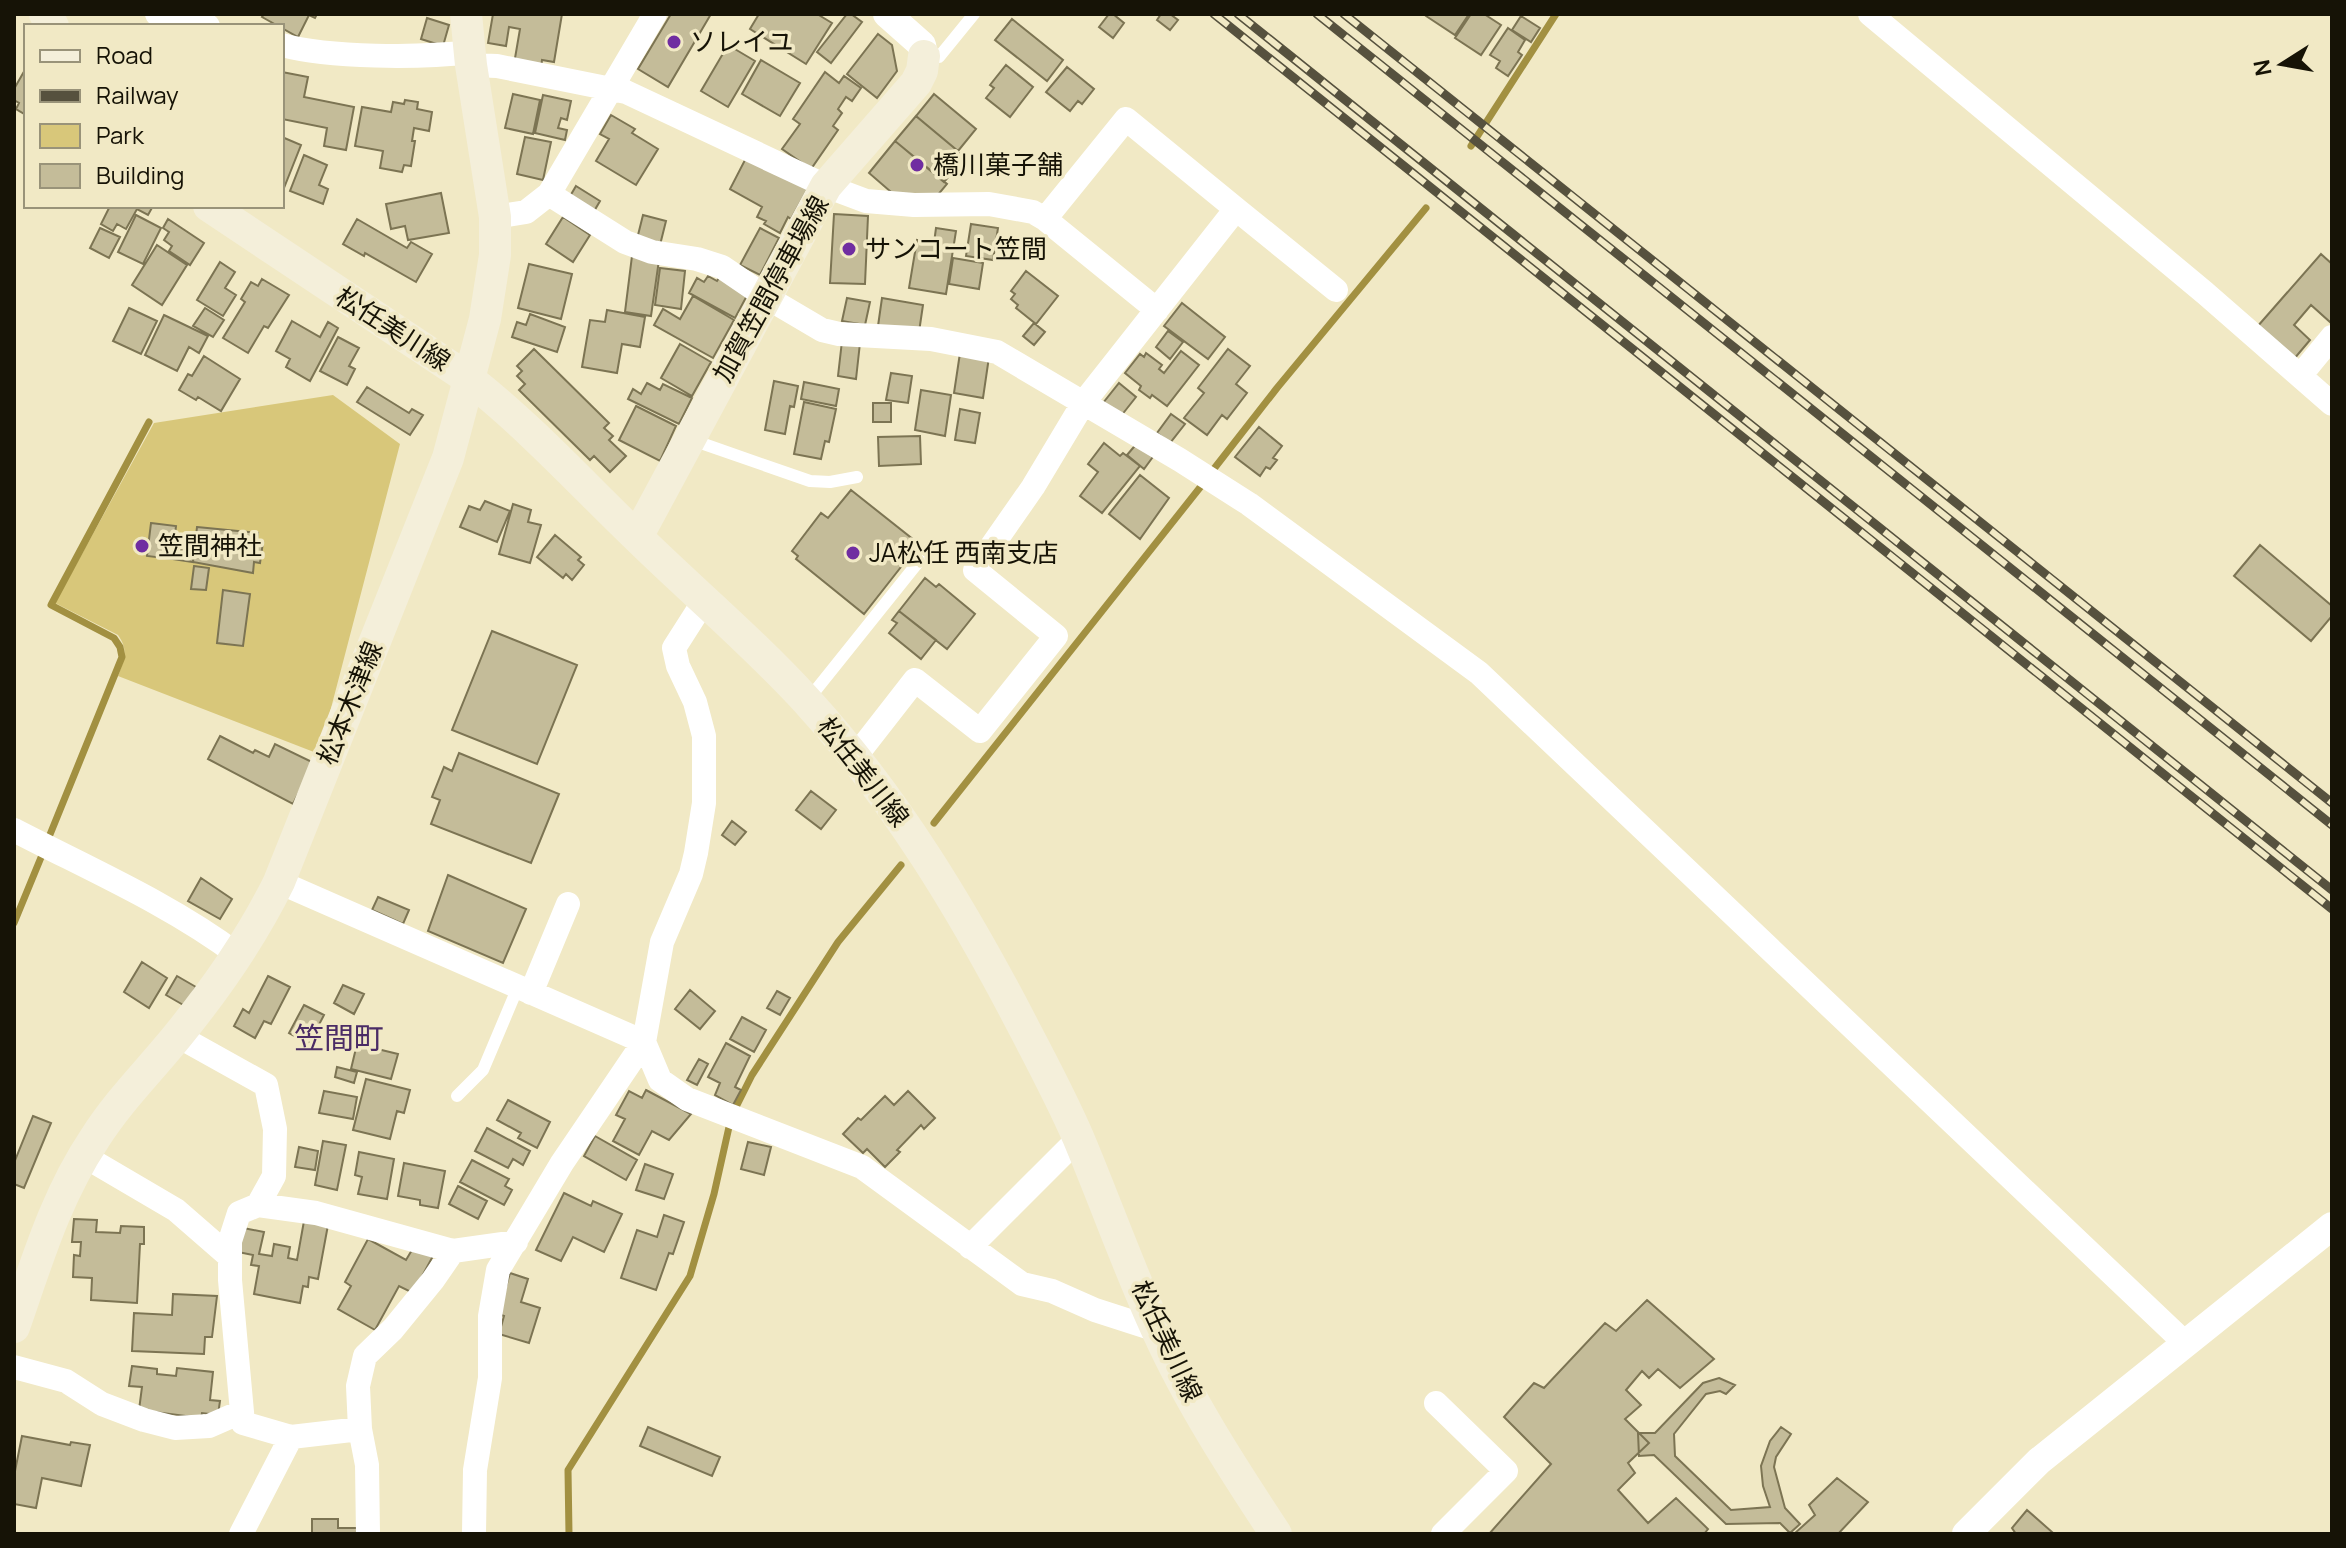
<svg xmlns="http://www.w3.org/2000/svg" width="2346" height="1548" viewBox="0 0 2346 1548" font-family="Manrope,'Noto Sans JP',sans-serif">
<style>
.green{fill:#d8c77a}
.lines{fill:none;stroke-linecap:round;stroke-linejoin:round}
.stream{stroke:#a29041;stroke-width:7}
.building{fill:#c4bc99;stroke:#7c7453;stroke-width:2}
.service{stroke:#fff;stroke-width:12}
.minor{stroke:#fff;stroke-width:24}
.tertiary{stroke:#fff;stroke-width:28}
.secondary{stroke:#f4efda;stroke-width:32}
.rail-casing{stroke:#56513e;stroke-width:9}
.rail{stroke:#f1e9c5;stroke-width:6;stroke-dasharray:18;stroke-linecap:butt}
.poi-dot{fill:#702da1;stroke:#f1e9c5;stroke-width:3}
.labels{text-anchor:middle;stroke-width:7;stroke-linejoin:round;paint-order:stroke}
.poi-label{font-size:26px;fill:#161306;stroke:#f1e9c5;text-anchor:start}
.street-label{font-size:26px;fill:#161306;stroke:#f1e9c5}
.quarter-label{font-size:30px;fill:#4a2b65;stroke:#f1e9c5}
</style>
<rect width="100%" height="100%" fill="#f1e9c5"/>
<!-- green -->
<path class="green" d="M333,395L400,444L319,754L118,676C124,660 129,650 118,635L55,603L154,423Z"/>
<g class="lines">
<!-- stream -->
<path class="stream" d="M1471,146L1556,14
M1213,470L1277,388L1426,208
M934,823L1202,485
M49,837L122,657L120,647L114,638L51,605L149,422
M14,923L42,855
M735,1109L752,1075L838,942L901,865
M569,1534L568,1470L690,1276L714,1194L729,1127"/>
</g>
<!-- building -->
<path class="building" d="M264,14H317L315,18L309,15L298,37L262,17Z
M493,14H562L554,62L542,60L541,68L514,64L520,29L509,27L506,46L488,43Z
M671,14H711L668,87L638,69Z
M759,14H817L832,23L806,64L750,29Z
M847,14H851L862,22L831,63L817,52Z
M1109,14H1113L1124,23L1113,38L1099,27Z
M1161,14H1170L1178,20L1170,30L1157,20Z
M1427,14H1469L1455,35L1426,16Z
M1471,14H1484L1501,25L1481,55L1455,38Z
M1521,16L1540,28L1531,42L1512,30Z
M427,18L449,25L443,46L421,39Z
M1012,19L1063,60L1047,81L995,40Z
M1508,28L1525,40L1518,52L1522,55L1508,76L1496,68L1500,61L1490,55Z
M878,34L892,45L897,71L877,98L847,74Z
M728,45L755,61L728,107L701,91Z
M761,60L800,83L780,116L742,94Z
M1006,65L1033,87L1010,117L986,98L994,88L990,85Z
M1067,67L1094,89L1082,104L1078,101L1070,111L1046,92Z
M26,68V115L16,109L19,103L14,100V89Z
M282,72L308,77L304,97L354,107L346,150L324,146L327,128L282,119Z
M825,72L839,83L844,76L861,88L852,101L846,97L838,109L842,113L833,126L838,130L811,169L782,149L800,124L793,119Z
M513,94L540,100L533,134L505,128Z
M934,94L976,129L958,151L916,116Z
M543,95L571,101L567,120L561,118L558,128L567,130L565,140L535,133Z
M405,100L418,102L417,109L432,112L429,131L414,128L412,141H415L411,166L404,165L402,172L380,168L383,151L355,146L362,107L391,112L393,102L404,104Z
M611,115L635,129L632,133L658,149L636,185L596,161L609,139L600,134Z
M916,116L965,157L944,182L895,141Z
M282,137L301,145L282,193Z
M525,137L551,142L543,180L517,174Z
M895,141L947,184L932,202L898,198L869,173Z
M304,155L327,165L319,185L328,189L323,204L290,191Z
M746,158L808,188L791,219L788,217L780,233L764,224L766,221L757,217L762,207L730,189Z
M576,186L600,201L593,213L569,198Z
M441,193L449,233L408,240L405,226L391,229L386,204Z
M110,206H153L148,215L137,209L126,229L117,224L113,231L101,224Z
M834,214L868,216L865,284L830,283Z
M136,215L161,228L143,264L118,252Z
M643,215L666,221L660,245L637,239Z
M563,217L590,235L573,262L546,244Z
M168,219L204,243L190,265L169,251L172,246L164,240L169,232L163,228Z
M357,219L407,248L411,242L432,254L416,282L365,253L364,256L343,244Z
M971,224L998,228L993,260L966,256Z
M100,228L120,237L109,258L90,248Z
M760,228L779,238L760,275L740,265Z
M936,228L956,231L946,294L909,288L917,240L934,243Z
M157,245L187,265L162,305L132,285Z
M2321,254L2332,264V320L2330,322L2311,305L2294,325L2310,340L2294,359L2257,327Z
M632,256L659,260L651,316L625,312Z
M953,258L983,263L979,289L949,284Z
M220,262L235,272L225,288L236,295L223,316L197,300Z
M529,264L572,274L561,319L518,308Z
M660,268L685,271L681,309L655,305Z
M1026,271L1058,296L1036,324L1016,308L1018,305L1011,299L1015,294L1011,291Z
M721,275L750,290L735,318L689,293L697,278L704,282L708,276L717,281Z
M262,279L289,295L268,328L264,326L248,353L223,338L245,302L241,299L251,282L258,286Z
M693,296L734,320L713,358L654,325L663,309L680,319Z
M847,298L870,302L865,325L842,321Z
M882,298L923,305L919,332L878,326Z
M1182,303L1225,337L1208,359L1164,326Z
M129,308L157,321L141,354L113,341Z
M205,308L224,320L213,337L193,326Z
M607,310L645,317L640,347L622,344L617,373L582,367L590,320L605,322Z
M530,314L565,327L557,352L512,337L517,322L526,325Z
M164,315L208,336L199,353L189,347L177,371L145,355Z
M292,321L320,337L328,322L338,328L310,381L286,367L290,359L276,351Z
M1034,323L1045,332L1034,345L1023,336Z
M1168,331L1183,342L1170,359L1156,347Z
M338,337L359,348L349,366L355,369L347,385L320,371Z
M842,341L860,343L856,379L838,376Z
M680,344L711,362L692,396L661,378Z
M534,349L609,423L604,428L613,436L609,440L626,456L610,472L594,456L590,460L519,390L525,384L517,376L522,371L517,366Z
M1228,349L1250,366L1236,384L1247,393L1227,419L1222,415L1207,435L1184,418L1204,393L1198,388Z
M1181,351L1199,365L1167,406L1152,395L1150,398L1139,390L1141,386L1125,373L1140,354L1144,357L1146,353L1162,365L1159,369L1164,373Z
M960,353L989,357L983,398L954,393Z
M204,356L240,379L221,411L198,397L196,400L179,390L188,374L192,376Z
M891,373L912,376L908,403L886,400Z
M774,381L798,386L794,407L790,406L785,434L765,430Z
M804,382L839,389L836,406L801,399Z
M647,383L660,390L663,384L692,398L679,424L628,399L633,389L641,394Z
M1119,383L1136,397L1121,416L1103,403Z
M367,387L409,413L412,409L423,415L410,435L357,402Z
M921,390L951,395L945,436L915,430Z
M804,402L836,409L829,442L825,441L821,459L794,454Z
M873,403H891V422H873Z
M636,406L676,426L660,461L619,440Z
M960,409L980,413L975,443L955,440Z
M1171,414L1185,424L1170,443L1157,433Z
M1259,427L1282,446L1273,458L1277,460L1270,469L1266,467L1260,476L1235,457Z
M920,436L921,464L879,466L878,437Z
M1139,441L1155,454L1144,469L1127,455Z
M1104,443L1120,456L1123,453L1140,466L1102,513L1080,496L1098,472L1088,464Z
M1140,475L1169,498L1140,539L1109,514Z
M851,490L919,544L864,614L796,559L798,556L792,551L821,513L828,518Z
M485,501L510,511L497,542L460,527L469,506L480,510Z
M513,504L531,510L528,522L541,525L530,563L499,554Z
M151,523L176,526L172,559L147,556Z
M197,527L258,533L257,541L263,542L260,563L254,562L253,573L193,562Z
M555,535L581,557L578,560L584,565L572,580L566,574L563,578L537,557Z
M2260,545L2332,606V616L2311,641L2234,576Z
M173,548L194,551L193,562L172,559Z
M194,566L209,568L206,590L191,589Z
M925,578L936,587L939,584L975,614L947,649L899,611Z
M223,590L250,594L243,646L217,643Z
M899,611L936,640L921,659L889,633L897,623L892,620Z
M492,631L577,665L537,764L452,730Z
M220,736L253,753L255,750L269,757L275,744L314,763L293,804L208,759Z
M459,753L559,794L531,863L431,824L440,800L432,797L444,767L452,771Z
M811,791L836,810L821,829L796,810Z
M732,821L746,832L735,845L722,835Z
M448,875L526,909L503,963L428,931Z
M201,878L232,899L220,919L188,901Z
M378,897L409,910L403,924L372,910Z
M142,962L167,978L149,1008L124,992Z
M177,976L196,987L185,1006L166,995Z
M268,976L290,987L271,1024L264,1021L255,1038L234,1026L243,1009L249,1013Z
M343,985L364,994L354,1014L334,1003Z
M690,990L715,1011L700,1029L675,1009Z
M777,991L790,998L780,1015L767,1008Z
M304,1005L324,1015L309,1044L289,1033Z
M742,1017L766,1030L754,1052L730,1039Z
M726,1043L750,1056L735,1087L741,1090L733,1105L715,1095L720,1083L708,1077Z
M357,1044L398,1054L391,1079L351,1069Z
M699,1059L708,1064L697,1085L687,1080Z
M337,1067L357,1072L354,1083L335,1077Z
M366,1079L410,1090L404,1113L397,1111L390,1139L353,1130Z
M646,1090L691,1114L669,1140L652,1131L639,1155L613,1141L625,1119L616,1115L629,1091L642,1098Z
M324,1091L357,1097L353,1119L319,1113Z
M908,1091L935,1118L924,1129L921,1125L897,1150L900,1152L885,1167L867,1149L863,1153L843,1134L858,1118L861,1120L885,1096L894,1105Z
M508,1100L550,1122L537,1148L518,1138L521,1133L497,1120Z
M33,1116L51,1123L24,1188L14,1184V1163Z
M487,1128L530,1151L523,1165L513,1159L508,1168L475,1151Z
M595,1136L637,1160L626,1180L584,1156Z
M323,1141L346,1145L337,1190L315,1185Z
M748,1142L771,1147L764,1175L741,1169Z
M299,1147L318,1151L315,1170L295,1167Z
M359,1152L394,1159L387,1199L358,1194L362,1177L355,1175Z
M472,1160L509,1179L505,1186L512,1190L504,1205L460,1182Z
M404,1163L445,1171L438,1208L420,1205V1200L398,1196Z
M645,1164L673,1174L664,1199L636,1190Z
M458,1186L487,1201L478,1219L449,1204Z
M564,1193L591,1206L593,1201L622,1214L604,1252L573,1237L561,1261L536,1250Z
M664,1215L684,1222L673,1254L669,1253L656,1290L621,1278L637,1230L657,1237Z
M74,1219L97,1220L96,1232L120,1233L121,1226L144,1227V1244H140L137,1303L91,1300L92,1278L73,1277L74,1255L80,1256L81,1242H72Z
M304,1221L328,1225L318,1279L309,1277L308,1287L303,1286L300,1303L254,1294L259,1266L251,1265L253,1255L238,1252L243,1228L264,1232L259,1254L272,1256L274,1244L290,1247L288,1258L297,1260Z
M368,1239L406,1260L415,1245L433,1256L413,1293L399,1286L375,1330L338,1309L351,1286L345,1282Z
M510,1273L528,1279L521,1302L540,1308L529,1343L499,1334L504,1316L498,1314Z
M173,1294L217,1296L212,1337H205L204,1354L132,1351L134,1313L172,1315Z
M1647,1300L1714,1359L1680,1388L1658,1369L1649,1378L1642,1371L1626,1390L1641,1405L1625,1419L1649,1443L1628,1463L1635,1473L1618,1490L1648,1523L1676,1498L1708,1529L1704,1534H1489L1551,1464L1504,1417L1534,1383L1544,1388L1605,1323L1616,1331Z
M132,1366L157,1369V1374L176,1376L177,1368L213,1372L210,1400L220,1401L218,1415L202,1413L201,1418L139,1410L142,1387L129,1386Z
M1719,1378L1735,1385L1726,1394L1720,1391L1706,1394L1674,1434L1675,1456L1731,1510L1770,1507L1763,1486L1761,1466L1770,1441L1781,1427L1791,1434L1776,1457L1774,1467L1785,1508L1800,1524L1790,1533L1780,1523L1726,1524L1654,1455L1639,1456L1638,1433H1655L1703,1383Z
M648,1427L720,1457L712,1476L640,1446Z
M22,1436L70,1445L71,1442L90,1445L81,1486L42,1478L36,1508L14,1504V1476Z
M1837,1478L1868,1502L1838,1534H1794L1815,1515L1809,1505Z
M2027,1510L2052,1532L2050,1534H2016L2012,1528Z
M312,1519H338V1528H358V1534H312Z"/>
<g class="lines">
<!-- service -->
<path class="service" d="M925,56L939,57L974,14
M698,442L810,481L830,482L857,477
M807,701L932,545
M457,1096L483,1070L518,987"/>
<!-- minor -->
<path class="minor" d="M157,14L208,26
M1870,14L2205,293L2332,404
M282,45C330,58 420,58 470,52
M471,65L497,66L626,92L826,186L866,201L914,205L989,204L1033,212L1045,219
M549,194L625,242L652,252L697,259L722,267L766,297L822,330L839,334L931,339L997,352L1180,460L1249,504L1479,673L2185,1343
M495,217L526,212L549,194L655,14
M1157,310L1045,219L1126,119L1236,209
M2300,376L2332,337
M855,757L915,680L980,731L1056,636L975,570L1033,487L1084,402L1236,209L1336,290
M14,830C89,869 170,904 238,955
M279,882L644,1042L660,1080L687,1099L862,1167L1022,1284L1052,1291L1095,1310L1157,1330
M531,993L568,904
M178,1036L266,1085L275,1129L274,1176L258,1205
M84,1156L176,1210L230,1257
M970,1247L1078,1139
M453,1251L433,1280L393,1329L365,1356L358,1386L360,1429L291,1437L243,1423L230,1280V1241L239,1213L258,1205L316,1213L453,1251L516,1242
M14,1367L66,1381L102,1404L144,1420L175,1428L209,1426L241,1412
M1436,1403L1506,1471L1443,1534
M360,1429L367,1465L368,1534
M241,1534L291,1437
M474,1534L475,1470L490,1378V1316L498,1270L562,1163L644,1042L662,942L691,874L696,853L704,803V736L695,702L678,666L674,648L704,601"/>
<!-- tertiary -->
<path class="tertiary" d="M887,14L922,45L924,56
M1966,1534L2039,1461L2332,1226"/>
<!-- secondary -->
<path class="secondary" d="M45,14L53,26
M209,206L469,379C529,426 581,483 636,536C692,591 753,642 806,700C895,797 964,912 1024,1028C1043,1064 1062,1100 1078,1137C1105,1201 1128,1267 1157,1330C1189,1401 1233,1469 1276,1534
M637,537L826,186L916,83L922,71L924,56
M14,1327C37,1261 56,1196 95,1138C119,1100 151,1069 179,1034C218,986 252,937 279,882L448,458L485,319L495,255V217L471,65L466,14"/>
<!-- rail casing -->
<g class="rail-casing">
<path id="rail" d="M1214,14L2332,909
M1238,14L2332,890
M1317,14L2332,825
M1344,14L2332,803"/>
</g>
<!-- rail -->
<use href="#rail" class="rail"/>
</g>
<!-- markers -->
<g class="poi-dot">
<circle cx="674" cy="42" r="8"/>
<circle cx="917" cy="165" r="8"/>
<circle cx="849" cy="249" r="8"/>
<circle cx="142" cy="546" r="8"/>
<circle cx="853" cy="553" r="8"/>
</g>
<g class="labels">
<!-- poi labels -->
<g class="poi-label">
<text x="690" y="51">ソレイユ</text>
<text x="933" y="174">橋川菓子舗</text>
<text x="865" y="258">サンコート笠間</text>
<text x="158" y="555">笠間神社</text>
<text x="869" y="562">JA松任 西南支店</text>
</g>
<!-- street labels -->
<g class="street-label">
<text transform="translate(771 289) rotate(-61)" y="9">加賀笠間停車場線</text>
<text transform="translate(393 329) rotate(33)" y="9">松任美川線</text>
<text transform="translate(350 703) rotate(-68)" y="9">松本木津線</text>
<text transform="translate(863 772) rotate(52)" y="9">松任美川線</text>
<text transform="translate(1167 1341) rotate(65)" y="9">松任美川線</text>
</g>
<!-- quarter labels -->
<g class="quarter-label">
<text x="339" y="1049">笠間町</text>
</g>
</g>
<!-- border -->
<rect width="2346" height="1548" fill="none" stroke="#161306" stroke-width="32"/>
<!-- legend -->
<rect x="24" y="24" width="260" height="184" fill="#f1e9c5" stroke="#999379" stroke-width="2"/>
<rect x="40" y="50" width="40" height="12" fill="#f4efda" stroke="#999379" stroke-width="2"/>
<text x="96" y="64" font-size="24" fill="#161306">Road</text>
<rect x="40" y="90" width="40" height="12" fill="#56513e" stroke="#999379" stroke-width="2"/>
<text x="96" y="104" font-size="24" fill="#161306">Railway</text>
<rect x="40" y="124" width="40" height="24" fill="#d8c77a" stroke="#999379" stroke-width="2"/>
<text x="96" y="144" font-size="24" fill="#161306">Park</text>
<rect x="40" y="164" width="40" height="24" fill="#c4bc99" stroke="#999379" stroke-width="2"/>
<text x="96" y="184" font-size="24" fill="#161306">Building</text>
<!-- north arrow -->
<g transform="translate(2282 64) rotate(259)" stroke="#f1e9c5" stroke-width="6" paint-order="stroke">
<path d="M0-6L14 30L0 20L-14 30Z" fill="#161306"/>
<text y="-12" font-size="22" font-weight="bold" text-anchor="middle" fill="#161306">N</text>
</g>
</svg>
